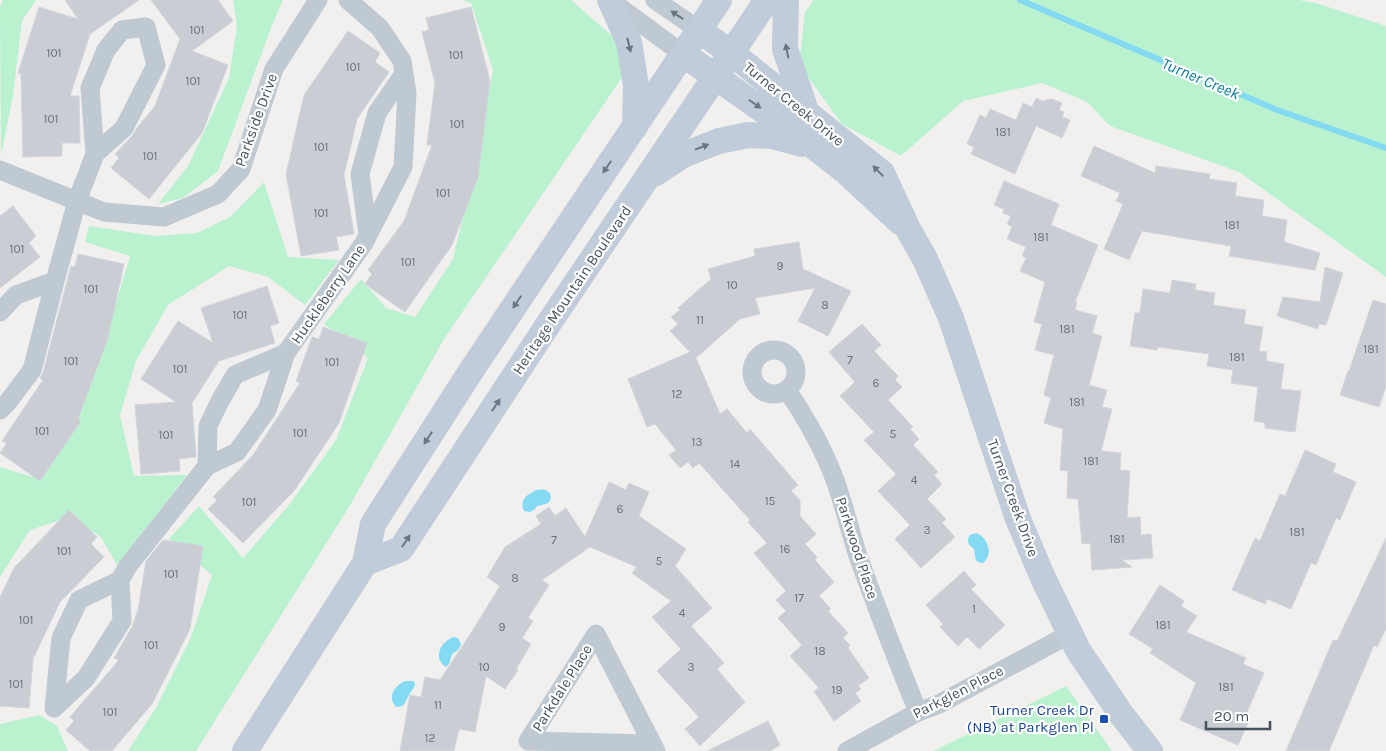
<svg xmlns="http://www.w3.org/2000/svg" width="1386" height="751" viewBox="0 0 1386 751" font-family="Karla,sans-serif">
<style>
.green{fill:#baf2d0}
.water{fill:#84daf2}
.lines{fill:none;stroke-linecap:round;stroke-linejoin:round}
.stream{stroke:#84daf2;stroke-width:6}
.building{fill:#caced4;stroke:#d2d5db}
.street{stroke:#bec9d2;stroke-width:19}
.secondary{stroke:#c0ccd9;stroke-width:26}
.oneway{fill:#697681}
.oneway2{fill:#6a7783}
.transit-dot{fill:#1a4fb4;stroke:#fff;stroke-width:2}
.labels{text-anchor:middle;stroke-width:4.5;stroke-linejoin:round;paint-order:stroke}
.number-label{font-size:12px;fill:#66717c}
.street-label{font-size:15px;fill:#45525e;stroke:#fff}
.transit-label{font-size:15px;fill:#164399;stroke:#fff;text-anchor:end}
.water-label{font-size:16px;font-style:italic;fill:#047a9c;stroke:#fff}
</style>
<rect width="100%" height="100%" fill="#f2efef"/>
<!-- green -->
<path class="green" d="M3,0H36L22,21L13,96L1,156L0,7Z
M233,0H283L273,23L218,171L183,198L158,204L188,166L229,78L237,25Z
M462,0H571L636,57L444,339L349,507L196,751H128L157,706L191,637L212,575L169,539L199,506L243,558L289,505L336,440L368,358L324,324L361,279L386,308L415,317L453,259L473,174L493,70L471,3Z
M813,0H1299L1316,3L1386,26V277L1239,172L1110,126L1087,102L1042,83L963,101L901,156L842,124L799,65L805,13Z
M264,182L288,257L339,260L305,305L268,277L229,266L168,305L136,361L120,415L134,476L187,475L117,565L101,537L70,517L30,530L0,577V467L32,477L76,413L112,316L130,256L85,242L89,226L155,236L197,233L230,217Z
M1066,686L1112,751H933Z
M39,715L57,726L68,751H0V724Z"/>
<!-- water -->
<path class="water" d="M536,490C539,490 542,489 545,490C552,492 553,501 546,504C543,505 540,505 537,506L535,509L530,512L524,511C519,499 527,495 536,490Z
M976,533C988,537 994,555 983,563C973,562 976,556 974,549C968,545 966,541 970,535Z
M453,637L458,638L461,644L458,650L452,654L449,664L446,667C432,658 441,642 453,637Z
M405,681H414L415,685C413,690 410,692 408,697C404,703 405,707 396,707C387,697 394,686 405,681Z"/>
<g class="lines">
<!-- stream -->
<path class="stream" d="M1020,0L1277,110L1386,148"/>
</g>
<!-- building -->
<path class="building" d="M65,0H139L90,34L70,96H79L80,143H62V156L23,157L21,74L18,73L39,7L78,19Z
M151,0H218L233,21L192,51L228,65L202,133L149,199L111,168L119,158L115,154L132,136L137,128L155,106L180,39Z
M471,7L490,81L478,178L452,245L405,312L365,284L372,274L368,270L404,221L432,145H427L435,83L422,32L429,30L426,18Z
M348,31L380,53L375,62L389,72L357,119L344,175L354,234L336,237L339,250L301,256L286,174L304,95Z
M1036,98L1042,101L1051,99L1062,103L1059,110L1064,112L1062,117L1070,120L1062,138L1036,126L1015,174L971,154L974,147L967,144L980,115L986,118L990,109L1016,120L1023,103L1032,107Z
M1094,146L1155,173L1156,166L1210,174L1209,179L1237,183L1235,196L1264,200L1262,216L1287,220L1284,242L1320,253L1315,270L1229,256L1231,246L1142,231L1129,260L1104,249L1123,204L1116,201L1120,193L1081,176Z
M1004,181L1059,204L1051,225L1098,245L1075,302H1077L1075,310L1097,316L1092,333L1102,336L1089,385L1107,390L1102,407L1112,409L1101,451L1121,453L1120,470L1130,471L1127,518L1140,517L1141,535L1151,534L1153,558L1122,560L1132,567L1092,570L1090,543L1082,544L1078,499L1067,498L1068,471L1060,470L1063,429L1044,423L1051,398L1044,395L1054,355L1035,350L1042,324L1034,322L1045,282L1020,271L1026,258L1022,256L1026,247L1007,239L1012,227L1007,224L1011,216L1003,213L1004,209L994,205Z
M13,206L36,236L29,243L40,257L0,288V216Z
M799,242L803,269L851,291L828,336L798,321L815,288L755,298L760,314L740,319L696,358L720,414L727,409L747,433L750,429L798,485L791,491L800,500V516L816,534L805,544L817,557L815,560L834,582L819,596L831,609L828,611L848,633L843,638L850,645L848,648L869,678L858,686L861,689L855,693L861,701L834,721L814,691L819,688L790,656L802,645L778,618L786,611L776,600L786,591L754,553L767,543L748,522L750,520L699,463L693,468L688,462L680,468L669,455L676,450L655,424L647,427L628,379L690,352L670,331L678,324L671,317L680,310L678,308L711,279L708,269L755,256L754,249Z
M78,254L124,264L108,338L78,419L81,421L40,481L0,453L7,443L2,441L43,380L40,378L43,373L71,266L75,267Z
M1325,267L1343,273L1326,325L1319,324L1318,329L1277,316L1283,297L1320,302Z
M1172,280L1196,284L1195,290L1215,293L1213,305L1246,310L1244,324L1263,327L1259,351L1267,352L1266,361L1284,364L1281,389L1301,391L1295,432L1265,428V423L1254,421L1258,387L1231,383L1233,370L1207,366L1209,354L1158,347L1157,350L1130,346L1135,313H1140L1143,289L1170,293Z
M267,286L279,323L270,326L275,343L219,361L192,403L196,457L179,459L180,471L141,474L135,405L176,402L141,379L178,321L213,343L201,308Z
M1373,300L1386,304V386L1379,407L1340,395L1348,371H1349Z
M862,324L881,345L874,351L898,376L895,380L902,387L888,400L913,427L910,429L919,439L913,445L938,472L934,475L942,484L927,499L946,519L942,523L955,537L921,568L895,539L910,525L878,491L896,474L864,440L874,432L840,396L855,382L829,352Z
M323,327L367,343L339,423L294,491L243,543L208,509L217,500L213,497L253,455L300,383L296,381L312,337L319,339Z
M1305,450L1336,464L1333,472L1356,482L1340,520L1336,518L1316,565L1311,563L1291,609L1267,599L1265,604L1232,590L1255,538L1260,541L1280,494L1285,496Z
M609,482L626,490L629,483L649,492L639,516L686,549L675,566L712,608L691,626L724,663L717,669L745,702L700,746L685,729L699,717L657,671L681,649L652,617L671,601L632,573L637,567L590,547L542,580L549,585L528,618L533,621L522,638L531,644L516,669L518,670L505,689L486,676L475,732L459,729L454,751H400L410,695L421,697L425,677L440,680L471,633L500,586L487,577L505,547L541,524L536,516L549,507L555,516L566,508L585,537Z
M69,510L97,537L91,544L104,557L60,602L33,659L29,708L0,706V597L15,566H16Z
M1386,538V629L1377,647L1374,645L1329,751H1286L1333,640L1337,641Z
M163,540L203,546L190,629L152,704L112,751H90L66,730L74,721L70,717L119,660L114,658L132,627L138,610L146,561Z
M964,571L976,585L971,589L1005,625L979,649L967,637L958,646L940,627L943,624L926,605Z
M1160,585L1184,601L1181,606L1197,616L1186,632L1246,658L1243,664L1264,673L1243,721L1248,723L1238,745L1180,720L1196,683L1150,653L1153,649L1129,634Z
M768,721L780,745L770,751H707Z"/>
<g class="lines">
<!-- street -->
<path class="street" d="M348,0L380,28L402,61L407,93L403,167L368,235L360,174L377,113L404,74
M655,0L699,30
M611,1L683,54
M0,170L104,212L164,217L218,194L241,169L274,69L318,0
M55,281L77,201L95,154L124,128L156,65L146,27L122,30L106,50L90,88L95,154
M0,312L16,295L55,281L32,370L8,402L0,410
M752 372a22 22 0 1 1 44 0a22 22 0 1 1-44 0Z
M286,353L364,243L368,235
M787,390C806,418 823,448 835,480C844,505 850,531 858,556C877,609 897,660 918,712
M120,580L128,566L207,466L237,452L267,410L286,353L235,375L220,401L208,426L207,466
M120,580L122,621L86,678L54,708L61,638L79,600Z
M652,744L528,741L596,634L656,751
M847,751L918,712L939,704L1070,634"/>
<!-- secondary -->
<path class="secondary" d="M610,0L629,42L636,85L635,127
M786,0L785,49L807,114
M699,30L734,55L882,173L908,229L925,259L951,318L1018,519L1043,578L1078,650L1121,714L1150,751
M683,54L808,142L845,171L900,222
M656,173L683,155L719,141L748,135L772,136L802,144
M365,563L401,549L549,323L767,0
M245,751L365,563L373,524L471,371L719,0"/>
</g>
<!-- one-way arrows -->
<defs><path id="oneway-solid" d="M-6-.8H1V-3.2L6.5 0L1 3.2V.8H-6Z" transform="scale(1.25)"/></defs>
<use class="oneway" href="#oneway-solid" transform="translate(677 15) rotate(-146)"/>
<g class="oneway2">
<use href="#oneway-solid" transform="translate(629 45) rotate(76)"/>
<use href="#oneway-solid" transform="translate(787 51) rotate(-101)"/>
<use href="#oneway-solid" transform="translate(755 104) rotate(35)"/>
<use href="#oneway-solid" transform="translate(702 147) rotate(-21)"/>
<use href="#oneway-solid" transform="translate(607 167) rotate(124)"/>
<use href="#oneway-solid" transform="translate(878 171) rotate(-135)"/>
<use href="#oneway-solid" transform="translate(517 302) rotate(124)"/>
<use href="#oneway-solid" transform="translate(496 405) rotate(-57)"/>
<use href="#oneway-solid" transform="translate(428 438) rotate(123)"/>
<use href="#oneway-solid" transform="translate(406 541) rotate(-57)"/>
</g>
<!-- markers -->
<rect class="transit-dot" x="1099" y="714" width="10" height="10" rx="2.5"/>
<g class="labels">
<!-- number labels -->
<g class="number-label">
<text x="197" y="34">101</text>
<text x="54" y="57">101</text>
<text x="456" y="59">101</text>
<text x="353" y="71">101</text>
<text x="193" y="85">101</text>
<text x="51" y="123">101</text>
<text x="457" y="128">101</text>
<text x="1003" y="136">181</text>
<text x="321" y="151">101</text>
<text x="150" y="160">101</text>
<text x="443" y="197">101</text>
<text x="321" y="217">101</text>
<text x="1232" y="229">181</text>
<text x="1041" y="241">181</text>
<text x="17" y="253">101</text>
<text x="408" y="266">101</text>
<text x="780" y="270">9</text>
<text x="732" y="289">10</text>
<text x="91" y="293">101</text>
<text x="825" y="309">8</text>
<text x="240" y="319">101</text>
<text x="700" y="324">11</text>
<text x="1067" y="333">181</text>
<text x="1371" y="353">181</text>
<text x="1237" y="361">181</text>
<text x="850" y="364">7</text>
<text x="71" y="365">101</text>
<text x="332" y="366">101</text>
<text x="180" y="373">101</text>
<text x="876" y="387">6</text>
<text x="677" y="398">12</text>
<text x="1077" y="406">181</text>
<text x="42" y="435">101</text>
<text x="300" y="437">101</text>
<text x="893" y="438">5</text>
<text x="166" y="439">101</text>
<text x="697" y="446">13</text>
<text x="1091" y="465">181</text>
<text x="735" y="468">14</text>
<text x="914" y="484">4</text>
<text x="770" y="505">15</text>
<text x="249" y="506">101</text>
<text x="620" y="513">6</text>
<text x="927" y="534">3</text>
<text x="1297" y="536">181</text>
<text x="1117" y="543">181</text>
<text x="554" y="544">7</text>
<text x="785" y="553">16</text>
<text x="64" y="555">101</text>
<text x="659" y="565">5</text>
<text x="171" y="578">101</text>
<text x="515" y="582">8</text>
<text x="799" y="602">17</text>
<text x="974" y="613">1</text>
<text x="682" y="617">4</text>
<text x="26" y="624">101</text>
<text x="1163" y="629">181</text>
<text x="502" y="631">9</text>
<text x="151" y="649">101</text>
<text x="820" y="655">18</text>
<text x="484" y="671">10</text>
<text x="691" y="671">3</text>
<text x="16" y="688">101</text>
<text x="1226" y="691">181</text>
<text x="837" y="694">19</text>
<text x="438" y="709">11</text>
<text x="110" y="716">101</text>
<text x="430" y="742">12</text>
</g>
<!-- street labels -->
<g class="street-label">
<text transform="translate(794 104) rotate(39)" y="5">Turner Creek Drive</text>
<text transform="translate(256 120) rotate(-70)" y="5">Parkside Drive</text>
<text transform="translate(572 290) rotate(-56)" y="5">Heritage Mountain Boulevard</text>
<text transform="translate(328 294) rotate(-55)" y="5">Huckleberry Lane</text>
<text transform="translate(1013 498) rotate(70)" y="5">Turner Creek Drive</text>
<text transform="translate(857 548) rotate(72)" y="5">Parkwood Place</text>
<text transform="translate(562 688) rotate(-58)" y="5">Parkdale Place</text>
<text transform="translate(958 692) rotate(-27)" y="5">Parkglen Place</text>
</g>
<!-- transit labels -->
<g class="transit-label">
<text x="1094" y="715">Turner Creek Dr<tspan x="1094" dy="17">(NB) at Parkglen Pl</tspan></text>
</g>
<!-- water labels -->
<g class="water-label">
<text transform="translate(1201 78) rotate(23)" y="6">Turner Creek</text>
</g>
</g>
<!-- scale -->
<path d="M1206 721v8h64v-8" fill="none" stroke="#45525e" stroke-width="2.5"/>
<text x="1214" y="721" font-size="15" fill="#45525e" stroke="#ffffff" stroke-width="4" paint-order="stroke">20 m</text>
</svg>
